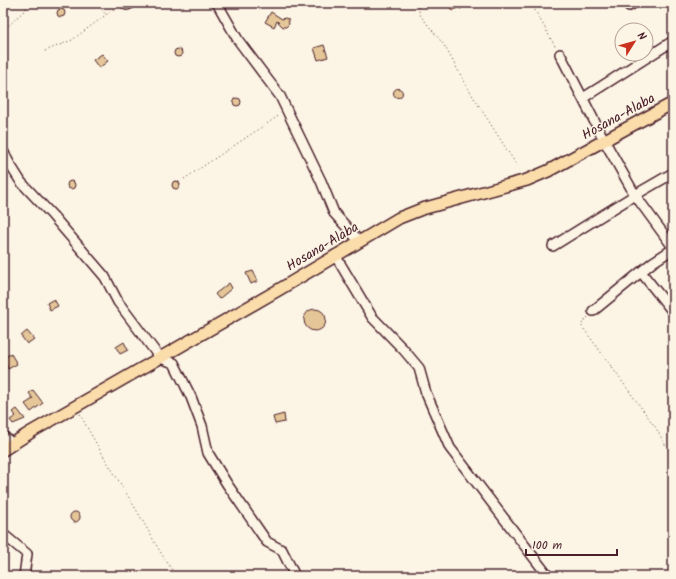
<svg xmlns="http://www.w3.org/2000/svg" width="676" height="579" viewBox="0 0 676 579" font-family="Kalam,sans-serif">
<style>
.building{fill:#e5c698;stroke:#4a1f2b}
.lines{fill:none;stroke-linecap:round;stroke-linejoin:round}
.minor-casing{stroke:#4a1f2b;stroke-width:12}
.major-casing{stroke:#4a1f2b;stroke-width:14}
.path{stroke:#4a1f2b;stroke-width:1;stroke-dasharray:1 3;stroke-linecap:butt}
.minor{stroke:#fcf5e5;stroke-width:9}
.major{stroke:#faddab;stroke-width:11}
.labels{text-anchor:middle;stroke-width:3;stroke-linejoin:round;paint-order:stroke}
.street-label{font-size:14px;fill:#4a1f2b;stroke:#fcf5e5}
</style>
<rect width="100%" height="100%" fill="#fcf5e5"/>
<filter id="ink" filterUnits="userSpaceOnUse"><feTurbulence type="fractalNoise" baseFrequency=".025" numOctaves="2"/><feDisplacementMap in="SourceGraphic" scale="8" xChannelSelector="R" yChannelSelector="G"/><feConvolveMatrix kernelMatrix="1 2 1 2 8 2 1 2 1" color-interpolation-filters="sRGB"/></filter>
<g filter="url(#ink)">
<!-- building -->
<path class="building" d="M452,3H471L460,9L459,7L452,11L449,4Z
M57 13a4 4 0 1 1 8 0a4 4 0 1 1-8 0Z
M271,12L282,19L285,18L288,19L289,24L286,27H283L277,21L274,27L265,22Z
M324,45L328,57L318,60L314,48Z
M174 53a4 4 0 1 1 8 0a4 4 0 1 1-8 0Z
M102,54L108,61L99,68L93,60Z
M393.5 93a4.5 4.5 0 1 1 9 0a4.5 4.5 0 1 1-9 0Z
M233 102a4 4 0 1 1 8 0a4 4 0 1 1-8 0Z
M172 185a4 4 0 1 1 8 0a4 4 0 1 1-8 0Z
M67 185a4 4 0 1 1 8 0a4 4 0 1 1-8 0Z
M253,271L258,281L251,284L246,273Z
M229,283L232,288L219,299L215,294Z
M54,299L58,306L50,310L47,303Z
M304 320a11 11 0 1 1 22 0a11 11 0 1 1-22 0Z
M27,331L34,339L27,344L21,336Z
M124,342L128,350L120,354L116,347Z
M11,354L17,364L8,369L3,358Z
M33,390L43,403L31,412L25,404L33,399L29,393Z
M17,409L25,419L13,424L10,420L16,416L13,412Z
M284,414L285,422L275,424L273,417Z
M70 517a5 5 0 1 1 10 0a5 5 0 1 1-10 0Z"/>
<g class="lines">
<!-- minor casing -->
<g class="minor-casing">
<path id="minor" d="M217,3L238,40L280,96L321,181L334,213L359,241
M127,5L132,3
M629,6L634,3
M560,54L604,140L635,195L673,247
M583,98L673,41
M3,151L9,163L21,182L52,215L105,277L118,302L160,358L174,363L191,397L202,426L208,453L227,484L267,542L282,550L295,576
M553,246L635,195L673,173
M335,255L372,317L403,349L419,368L426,393L450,448L548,576
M641,272L673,312
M593,311L653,262L673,249
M3,436L12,443
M3,534L27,554L24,576"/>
</g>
<!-- major casing -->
<g class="major-casing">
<path id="major" d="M3,450L31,432L280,289L399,218L422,209L527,180L548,171L673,103"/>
</g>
<!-- path -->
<path class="path" d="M69,3L78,7L89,3
M97,3L106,15
M417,3L420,15L444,45L469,90L521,172
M531,3L556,48
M3,31L26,9V3
M45,51L72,40L118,6H120
M184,179L280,115
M588,317L581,325L656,428L673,459
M80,414C97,447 118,479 137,511C150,533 161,556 177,576"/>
<!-- minor -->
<use href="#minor" class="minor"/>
<!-- major -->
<use href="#major" class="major"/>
</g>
</g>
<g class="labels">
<!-- street labels -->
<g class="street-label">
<text transform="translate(618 116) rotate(-29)" y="5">Hosana-Alaba</text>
<text transform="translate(322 246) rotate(-31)" y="5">Hosana-Alaba</text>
</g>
</g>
<!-- margin -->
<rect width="676" height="579" fill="none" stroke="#fcf5e5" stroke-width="16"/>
<rect x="8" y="8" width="660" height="563" fill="none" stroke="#4a1f2b" stroke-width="1.5" filter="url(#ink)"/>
<!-- north arrow -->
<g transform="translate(634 42) rotate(53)"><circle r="19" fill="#fcf5e5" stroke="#b59f9b"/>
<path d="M0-3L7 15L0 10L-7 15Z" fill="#c8321e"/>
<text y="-6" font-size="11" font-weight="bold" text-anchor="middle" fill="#4a1f2b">N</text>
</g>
<!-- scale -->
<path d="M526 549v6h91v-6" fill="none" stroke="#4a1f2b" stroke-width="2"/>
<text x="532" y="549" font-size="12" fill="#4a1f2b" stroke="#fcf5e5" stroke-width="3" paint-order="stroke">100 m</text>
</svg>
